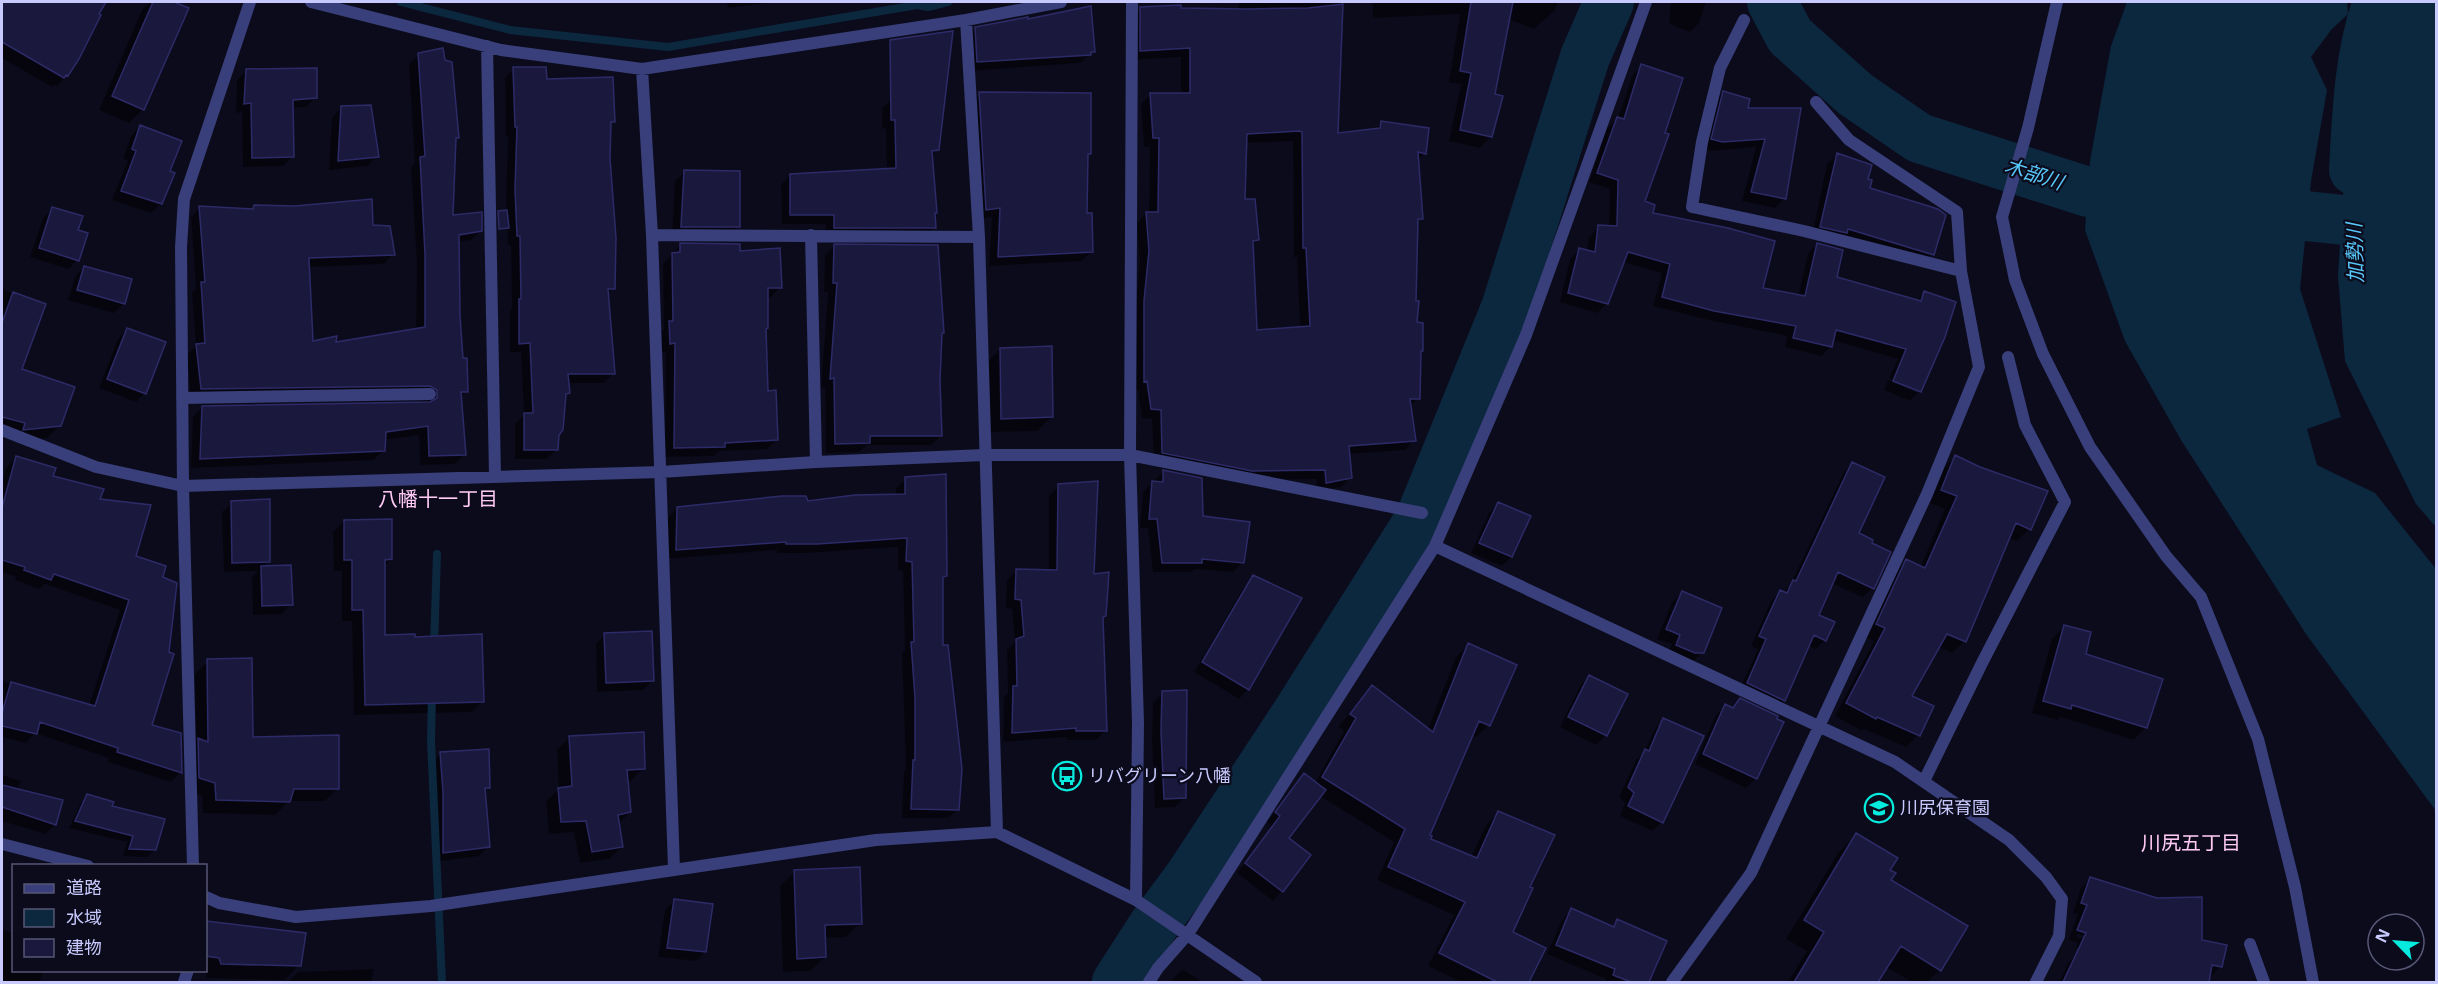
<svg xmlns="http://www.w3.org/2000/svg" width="2438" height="984" viewBox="0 0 2438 984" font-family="'Noto Sans','Noto Sans JP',sans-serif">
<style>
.water{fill:#0c283f}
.shadow{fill:#0007;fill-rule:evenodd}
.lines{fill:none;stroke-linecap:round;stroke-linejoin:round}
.stream{stroke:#0c283f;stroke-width:8}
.river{stroke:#0c283f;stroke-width:50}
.building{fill:#1a183c;stroke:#2d2b67;stroke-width:1.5;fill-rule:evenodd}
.minor{stroke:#383f7a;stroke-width:12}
.tertiary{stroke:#383f7a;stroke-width:12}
.labels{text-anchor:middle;stroke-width:4.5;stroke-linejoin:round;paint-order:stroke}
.poi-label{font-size:18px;fill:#c8cafe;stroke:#0c0b1c;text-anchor:start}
.water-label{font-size:20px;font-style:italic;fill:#58c9fb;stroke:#0c0b1c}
.neighbourhood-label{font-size:20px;fill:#fec9f3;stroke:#0c0b1c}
</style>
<rect width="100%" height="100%" fill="#0c0b1c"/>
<!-- water -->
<path class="water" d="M2127,2H2347L2348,14L2331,30L2311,57L2327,90L2311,181L2300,289L2341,417L2307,429L2317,465L2375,493L2436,569V811L2306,634L2181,440L2125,341L2085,230L2090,161L2111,46Z
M2395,2H2436V527L2416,504L2345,361L2338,276L2347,135Z"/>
<!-- shadow -->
<path class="shadow" d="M2,2H104L97,15L99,16L67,76L57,86L54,85L52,87L2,58Z
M150,2H171L187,8L143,109L129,123L99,110L142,10Z
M727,2H775L728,8Z
M1239,2H1342L1337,135L1374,130L1382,123L1424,153L1417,161L1421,218L1416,224L1415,324L1420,352L1418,398L1410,407L1414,440L1405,450L1348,454L1350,478L1341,487L1317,491L1316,479L1242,480L1154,462L1152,419L1142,418L1138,390H1135V311L1140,262L1137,223L1146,213H1149L1150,147H1144L1141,104L1151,94H1181V57L1131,60V18L1141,9L1238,10ZM1293,141L1294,257H1297L1300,328L1255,331L1252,245L1257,240L1244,200L1245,143Z
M1373,2H1558L1554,11L1534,29L1508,19L1494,95L1491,136L1480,148L1449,141L1461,84L1449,82L1460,14L1373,18Z
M1671,2H1706L1699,23L1690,32L1669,24Z
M975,28L1093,52L1080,63L968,71L966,38Z
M419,55L458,137L455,140L452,216L481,231L471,240L457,242L458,316L466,391L460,398L465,454L455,464L420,465L419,435L384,440L383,450L374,460L191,468L193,417L202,407L430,404L425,396L191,398L187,355L196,346L192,293L196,288L191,217L200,208L251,210L255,207L372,226L393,254L384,264L308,267L311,343L335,344L416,330L417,264L411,168L415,163L409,64Z
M1642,66L1643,202L1651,214L1761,289L1798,297L1808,254L1817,244L1835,278L1916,301L1924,293L1944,337L1919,392L1910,401L1884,390L1888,380L1917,393V389L1889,378L1898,359L1832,340L1831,346L1821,356L1785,347L1787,336L1704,319L1653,306L1662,273L1623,262L1607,304L1597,313L1560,302L1570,259L1580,249L1587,252L1589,237L1599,227H1609L1610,189L1589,182L1607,128L1618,119L1632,76Z
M514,68L545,80L613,121L609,125L608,158L613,288L607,295L613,374L604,383H567L568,393L564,397L556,450L547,459H515V424L524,415L521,352H510V310L512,308L511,245H508L506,200L508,136H506L505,78Z
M247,70L316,97L306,107L291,108L293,156L283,166L243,167L242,112L236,113L237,80Z
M1723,92L1746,110H1799L1785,199L1775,208L1742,201L1756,147L1711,151L1703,148L1714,102Z
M979,94L1090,153L1086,157L1085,215L1092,251L1082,261L989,266L992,217L977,219L970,103Z
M892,99L937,150L931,156L935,228L925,237H825L826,224H782L781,185L790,175L887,170L886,128L882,129V108Z
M342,107L377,156L368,166L329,170L332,117Z
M140,126L168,172L173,174L161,204L151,213L112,200L128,160L123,159L131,136Z
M1837,155L1866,180L1868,189L1932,254L1923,264L1812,236L1827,164Z
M685,172L738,227L729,236H672L675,181Z
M53,208L76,231L78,260L68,269L30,257L43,218Z
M681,245L738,252L780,287L771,297H766L765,330L767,393L776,440L767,449L719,451L714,456L665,457L666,352H661V332L664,329L663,264Z
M834,246L943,333L940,335L939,381L941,436L931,445H867L859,452L826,453L825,387L821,388L828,292H824L825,255Z
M84,267L124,303L114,313L68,300L75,277Z
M2,289L44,305L20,370L60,425L47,438L12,441L13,436L2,432Z
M127,329L145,393L136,402L99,388L118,339Z
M1000,349L1051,417L1037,431L987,432L986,363Z
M1955,457L2029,529L2017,541L2009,538L1964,641L1952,653L1938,647L1910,697L1918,735L1906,747L1864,729L1862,731L1835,716L1874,641L1864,637L1894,574L1906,561L1920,568L1945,509L1930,503L1943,469Z
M16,458L97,501L134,557L150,726L181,772L171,782L108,762L109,758L35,733L26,743L2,737V681L89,706L120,610L45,584L39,589L15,580L16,577L2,572V483L6,468Z
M1852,464L1857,534L1870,544L1873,588L1863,597L1831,583L1817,615L1825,640L1816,649L1808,646L1784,700L1774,710L1738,693L1758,649L1751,646L1771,601L1780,591L1783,593L1791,584L1843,474Z
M1163,472L1242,563L1233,572L1195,569L1191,572H1153L1148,528H1140L1143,492Z
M906,479L945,576L942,580L941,647L958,809L948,818H902L904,771L906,769L902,653L905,650L903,571L898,570V547L806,553H777V550L668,559V518L677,508L807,503L896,496V488Z
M1059,486L1105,616L1102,619L1105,731L1096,740H1067V737L1003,742L1004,697L1008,693L1007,650L1015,642L1012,609L1006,608L1007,580L1016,571H1049V495Z
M232,503L268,561L262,568L291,604L282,614L253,615L252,577L258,571L224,572L222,512Z
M1498,503L1529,517L1511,557L1502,566L1471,553L1489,513Z
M344,521L391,559L384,566V637L483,701L472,712L354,715L352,621H342V571H334L333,532Z
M1253,577L1248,689L1239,699L1194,672L1244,587Z
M1682,593L1702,652L1693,662L1667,655L1672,644L1657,639L1672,602Z
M2064,627L2084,655L2146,727L2134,740L2061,717L2057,720L2032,713L2052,639Z
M605,634L653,680L643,690L597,692L596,644Z
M1468,645L1489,725L1476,737L1471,735L1428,836L1429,840L1471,857L1486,825L1498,813L1528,888L1511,932L1544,949L1527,982H1461L1428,966L1454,915L1377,880L1394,842L1320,796L1287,838L1282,891L1273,901L1237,873L1272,826L1267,822L1295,784L1304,775L1315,783L1344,731L1338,727L1372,687L1428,729L1456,657Z
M208,661L252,738L338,788L325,801H289L275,815L203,813L202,796L186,791L196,743L195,674Z
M1589,676L1626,694L1606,735L1596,745L1560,727L1580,686Z
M1163,693L1184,798L1175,807L1155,808L1152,741L1153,702Z
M1738,701L1782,723L1755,779L1746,788L1695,764L1715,716L1725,706L1731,709Z
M1664,720L1662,822L1652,831L1620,816L1625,803L1619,797L1636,760L1644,753L1654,730Z
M570,737L643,768L631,781H627L630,812L618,824L622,847L609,859L580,863L574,832L549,834L546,801L559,789L557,750Z
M441,753L489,787L484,791L488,847L479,856L434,862V803L431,763Z
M2,775L21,781L17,790L55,825L45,834L2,821Z
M88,796L155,850L147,857L123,856L127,842L69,828L81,803Z
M1856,835L1888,870L1889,880L1940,970L1927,982H1912L1886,967L1877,982H1788L1807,951L1786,939L1838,853Z
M795,871L860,923L846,937L824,938L825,957L810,971L783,972L780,886Z
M2090,879L2200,941L2221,966L2211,976L2076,947L2078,943L2069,940L2078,914L2073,913L2081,888ZM2077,934L2216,964V967L2076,937Z
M674,901L705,952L696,961L658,957L665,910Z
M1571,910L1612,927L1618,921L1665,941L1647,982H1605L1606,979L1547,954L1562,920Z
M206,922L304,934L299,965L285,980L207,978L205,972L197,970H206Z
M2,930L14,933V970H44L39,982H2Z
M2078,952L2116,967L2109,982H2059L2069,962Z
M374,969L371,982H288L298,972Z
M1182,969L1203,982H1170Z"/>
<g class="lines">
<!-- stream -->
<path class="stream" d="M401,2L510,30L668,47L917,5L928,7L948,2
M434,647L437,554
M432,693L431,741L442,982"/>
<!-- river -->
<path class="river" d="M1772,2L1790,36L1855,94L1919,138L2088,192L2154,199
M2354,170C2357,114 2359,55 2378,2
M2240,209L2353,221
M1117,982L1153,926L1190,876L1296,715L1420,519L1506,308L1585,57L1609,2"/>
</g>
<!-- building -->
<path class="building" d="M2,2H106L99,14L101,15L79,59L68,76L66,75L64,78L2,42Z
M153,2H174L189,8L144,110L112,96Z
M1471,2H1513L1495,94L1503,96L1492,137L1460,130L1471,73L1460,71Z
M1343,4L1338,133L1380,128L1381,121L1429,128L1426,154L1418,152L1423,219H1418L1416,301H1419L1417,322L1423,323V351H1421L1420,399H1410L1416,441L1349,446L1352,478L1326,483L1325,470L1252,471L1162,453L1161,410L1151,409L1147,381L1144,382V301L1149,251L1146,212H1158L1159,138H1153L1150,93H1190V48L1140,51V7L1181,5V8L1246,9L1308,8ZM1299,131L1302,132L1303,248H1306L1310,326L1257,330L1253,241L1259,240L1255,199H1245L1247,134Z
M1091,6L1095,52H1091V55L977,62L975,27L1028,17V19Z
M953,31L939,150L932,151L937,213H935L936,228H834V215H790V174L896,168L895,120H891L890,40Z
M443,48L445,60L452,62L459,138H456L453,215L482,212V231L459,235L460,316L463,358H467L468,392H461L466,455L429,456L428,426L386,432L385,451L200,459L202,406L430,402L437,398V390L430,386L201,389L196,344L205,343L201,282H205L199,206L253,209L254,205L295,206L372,199L373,225L390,226L395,255L309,258L313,341L337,336L336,342L425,327V254L420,157L425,156L418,53Z
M1641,64L1683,78L1665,133L1669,134L1645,201L1655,205L1653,213L1728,228L1775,241L1763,288L1805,296L1817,243L1843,250L1837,277L1921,301L1924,291L1956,302L1945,337L1921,392L1893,381L1906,349L1836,330L1832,347L1793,338L1796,326L1714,311L1662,297L1670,264L1628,252L1608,304L1568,293L1579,248L1595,252L1598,225L1617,226L1618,180L1597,173L1617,117L1624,119Z
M513,67H546L547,79L613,77L615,122H611L610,158L616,238L615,289H608L615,374H568L570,393L566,394L563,430L559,435L558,450H524V413H533L530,343L519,344V299H521L520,236H517L515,189L517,127H515Z
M317,68V98L293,100L294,157L252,158L251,103L244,104L246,69Z
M1723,91L1750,99L1748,108H1801L1786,199L1751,192L1765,139L1722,142L1711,139Z
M979,92L1091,93V154H1088L1087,213H1092L1093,252L998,257L1000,208L986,210Z
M371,105L379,157L338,161L341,106Z
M140,125L182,141L170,171L175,173L162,204L121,191L136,151L132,149Z
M1837,153L1872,165L1868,179L1872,180L1870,188L1938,209L1946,215L1934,255L1848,229L1847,233L1820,227Z
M684,170L740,171V227H681Z
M52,207L83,216L78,230L88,233L79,261L39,248Z
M507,210L509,228L499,229L498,211Z
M680,243L740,244V251L780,248L782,288H768V328L766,329L768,391L776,390L778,440L725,443V447L674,448L675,343L670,344L669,321H673L672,253L680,252Z
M834,244L938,245L944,333H942L940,381L942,436H870V443L835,444L834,378L830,379L837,283H833Z
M84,266L132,279L125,304L77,290Z
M13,292L46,304L22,369L75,387L61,426L23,430L25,423L2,417V323Z
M127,328L166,342L146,394L107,379Z
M1052,346L1053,417L1001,419L1000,348Z
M1955,455L1980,467L2048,491L2031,530L2016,523L1966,642L1947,634L1912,696L1934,706L1920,736L1877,717L1876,719L1846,703L1885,628L1876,624L1906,559L1925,568L1957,496L1941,490Z
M16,456L56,468L53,476L104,489L100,499L151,505L136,556L166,566L163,577L177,583L169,652L174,654L152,725L181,733L182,773L117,752L118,748L40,722L37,734L2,726V713L11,682L95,706L129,600L54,574L51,580L24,570L25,567L2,560V508Z
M1852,462L1885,477L1859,533L1873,540L1872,543L1891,552L1874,589L1838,572L1819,615L1835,622L1826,641L1814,635L1785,701L1747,683L1766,639L1759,636L1780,590L1787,593L1793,580L1796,581Z
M1163,470L1202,478L1203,516L1250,522L1244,563L1202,559V563H1162L1157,519H1149L1152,481L1163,482Z
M946,474L947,576L943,577V645H948L957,724L962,769L959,810L911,809L913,760H915V698L911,642H914L912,562L906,561L907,538L817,544H786V542L676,550L677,507L782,496H806L808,501L855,495L905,494V477Z
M1098,481L1094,574L1109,572L1106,616L1103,617L1107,731H1076V728L1012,733L1013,686H1017L1016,639L1024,636L1021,600L1015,599L1016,569L1057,570L1058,484Z
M270,499V562L232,563L231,501Z
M1498,502L1531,516L1512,557L1479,543Z
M392,519V559L385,560V635L415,634V637L482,634L484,702L365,705L363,610H352V560H344V520Z
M291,565L293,605L262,606L261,566Z
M1253,575L1302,598L1249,690L1202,662Z
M1682,591L1722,608L1704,653H1695L1676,645L1680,635L1666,629Z
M2064,625L2091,632L2086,654L2163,679L2147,728L2072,705L2071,709L2043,701Z
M652,631L654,681L606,683L604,633Z
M1468,643L1517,665L1490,726L1479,721L1430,835L1432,836L1431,839L1477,858L1498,811L1555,835L1530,887L1533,888L1513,932L1546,948L1529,982H1497L1439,953L1465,902L1388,867L1405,829L1322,777L1356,718L1350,714L1372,685L1433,732Z
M252,658L253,737L339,735V789H294L290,802L216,800L215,783L199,778L198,738L208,742L207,659Z
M1589,675L1628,694L1607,736L1568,717Z
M1187,690L1186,798L1164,799L1161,731L1162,691Z
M1740,698L1778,716L1777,719L1784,722L1757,779L1703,754L1725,704L1733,708Z
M1663,718L1704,736L1663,823L1628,806L1634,793L1628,787L1645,749L1649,751Z
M644,732L645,769L627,770L631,812L618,815L623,847L592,852L586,821L561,822L558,788L572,786L569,736Z
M489,749L490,788H485L490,847L443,853V792L440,752Z
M1304,773L1326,790L1289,838L1311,855L1283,892L1245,863L1280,816L1275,812Z
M2,785L63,800L56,825L2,807Z
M87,794L114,802L112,806L165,819L156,850L129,849L133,836L75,821Z
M1856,833L1898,858L1890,870L1896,873L1891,880L1968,926L1941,971L1901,946L1878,982H1794L1824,932L1804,920Z
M860,867L862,924L825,925L826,957L797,959L794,870Z
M2090,877L2157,898L2202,897V940L2227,945L2222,967L2212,965L2209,982H2063L2086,933L2077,930L2087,905L2081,903Z
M674,899L713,904L706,952L667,948Z
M1571,908L1614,927L1617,919L1667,941L1649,982H1631L1613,975L1615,969L1556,945Z
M206,921L306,933L301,966L221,964L219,958L206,956Z"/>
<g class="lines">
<!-- minor -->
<path class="minor" d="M311,2L501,50L642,69L966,20L1061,2
M1132,2L1130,455L1138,723L1136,900
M2057,2L2028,128L2002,217L2015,280L2043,354L2090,447L2166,556L2201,597L2258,739L2295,887L2313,982
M966,20L979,237L997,832
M1744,20L1720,68L1702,142L1692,207L1804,231L1961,271
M487,46L495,477
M642,69L652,235L674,869
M652,235L979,237
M811,235L816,462
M182,398L430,394
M2,430L96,467L183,486L661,472L816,462L985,455H1130L1422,513
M1435,546L1895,762L2009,840L2046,877L2062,899L2059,936L2036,982
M1924,781L1982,663L2065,502L2025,425L2008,357
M193,866L183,486L181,247L184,199L250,2
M206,897L219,903L296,917L431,906L876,840L997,832L1136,900L1256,982
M2250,944L2264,982
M184,982L188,970
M1149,982L1158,968L1188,934L1435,546L1526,335L1646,2
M1672,982L1751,873L1927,494L1979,367L1961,271L1957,212L1849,140L1816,102"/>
<!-- tertiary -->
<path class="tertiary" d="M2,844L88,866"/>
</g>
<!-- icons -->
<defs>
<g id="bus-ring" transform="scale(1.5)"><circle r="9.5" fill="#0c0b1c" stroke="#06ebde" stroke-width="1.5"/><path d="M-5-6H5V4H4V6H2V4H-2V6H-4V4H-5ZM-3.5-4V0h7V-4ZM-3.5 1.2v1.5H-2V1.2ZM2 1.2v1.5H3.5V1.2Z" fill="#06ebde"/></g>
<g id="school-ring" transform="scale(1.5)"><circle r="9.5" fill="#0c0b1c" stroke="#06ebde" stroke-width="1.5"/><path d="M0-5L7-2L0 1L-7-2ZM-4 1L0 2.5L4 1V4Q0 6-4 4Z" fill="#06ebde"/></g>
</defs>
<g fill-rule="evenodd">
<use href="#bus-ring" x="1067" y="776"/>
<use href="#school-ring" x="1879" y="808"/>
</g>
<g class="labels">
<!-- poi labels -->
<g class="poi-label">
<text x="1088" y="782">リバグリーン八幡</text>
<text x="1900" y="814">川尻保育園</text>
</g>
<!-- water labels -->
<g class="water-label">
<text transform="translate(2034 174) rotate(18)" y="7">木部川</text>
<text transform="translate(2355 253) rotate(-92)" y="7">加勢川</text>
</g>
<!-- neighbourhood labels -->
<g class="neighbourhood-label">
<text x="438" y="506">八幡十一丁目</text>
<text x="2191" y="850">川尻五丁目</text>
</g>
</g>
<!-- border -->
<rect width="2438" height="984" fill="none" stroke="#c8cafe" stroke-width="6"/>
<!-- legend -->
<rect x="12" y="864" width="195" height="108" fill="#0c0b1c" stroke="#575776" stroke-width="1.5"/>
<rect x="24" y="884" width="30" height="9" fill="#383f7a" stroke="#575776" stroke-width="1.5"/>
<text x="66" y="894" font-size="18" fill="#c8cafe">道路</text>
<rect x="24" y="909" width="30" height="18" fill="#0c283f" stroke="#575776" stroke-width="1.5"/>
<text x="66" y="924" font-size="18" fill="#c8cafe">水域</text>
<rect x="24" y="939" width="30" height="18" fill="#1a183c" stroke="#575776" stroke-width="1.5"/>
<text x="66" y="954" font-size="18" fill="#c8cafe">建物</text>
<!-- north arrow -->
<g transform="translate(2396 942) rotate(295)"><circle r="28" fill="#0c0b1c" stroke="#575776" stroke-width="1.5"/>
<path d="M0-4.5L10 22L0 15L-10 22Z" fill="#06ebde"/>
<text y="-9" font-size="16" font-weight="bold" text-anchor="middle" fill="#c8cafe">N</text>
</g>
</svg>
